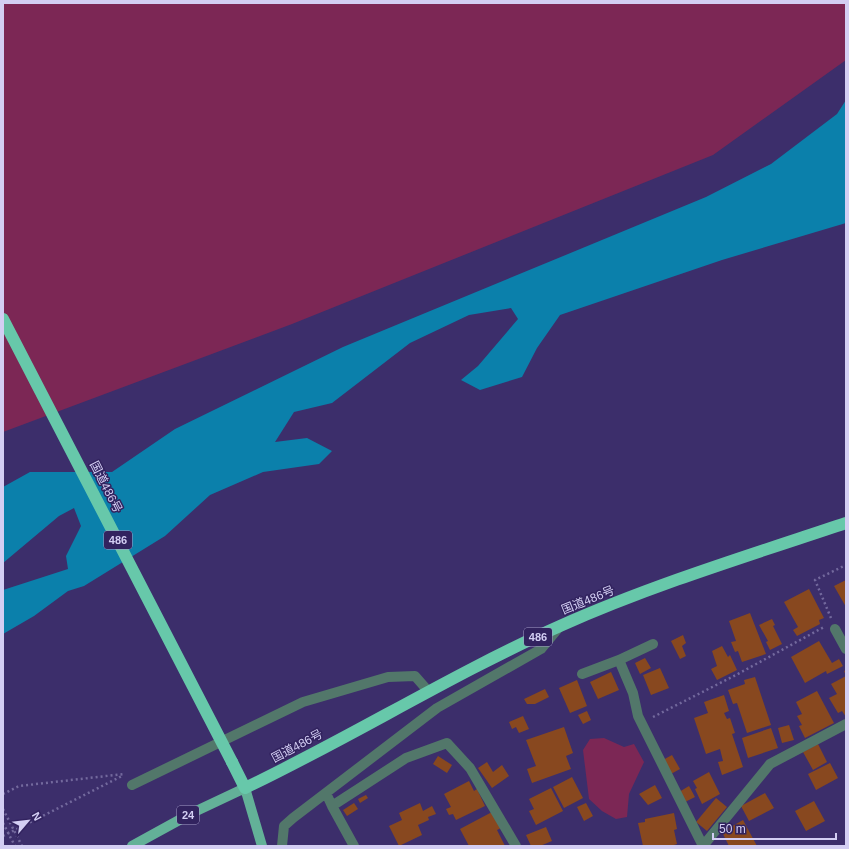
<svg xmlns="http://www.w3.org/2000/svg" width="849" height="849" viewBox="0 0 849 849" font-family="Helvetica,'Noto Sans JP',sans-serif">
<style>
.green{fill:#7c2755}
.water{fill:#0b80ab}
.building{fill:#88481f}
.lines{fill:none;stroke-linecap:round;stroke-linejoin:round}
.path{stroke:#73699d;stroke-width:2.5;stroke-dasharray:2 3;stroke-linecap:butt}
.minor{stroke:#52776a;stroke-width:10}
.major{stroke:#63b198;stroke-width:10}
.highway{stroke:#67c8aa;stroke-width:12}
.path-bridge{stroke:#73699d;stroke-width:2.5;stroke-dasharray:2 3;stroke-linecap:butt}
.highway-bridge{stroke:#67c8aa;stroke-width:12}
.labels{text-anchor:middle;stroke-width:3;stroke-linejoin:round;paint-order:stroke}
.shield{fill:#32235f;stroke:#a39bc7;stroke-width:1}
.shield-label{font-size:11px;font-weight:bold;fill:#d3cef3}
.street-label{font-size:12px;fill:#d3cef3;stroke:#32235f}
</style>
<rect width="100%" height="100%" fill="#3c2e6b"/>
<!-- green -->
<path class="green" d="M3,3H846V60L713,155L292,324L3,432Z
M604,738L624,747L634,744L644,762L629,794L627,817L616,819L602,811L589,799L583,750L590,739Z"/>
<!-- water -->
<path class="water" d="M846,100V223L722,260L560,315L537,348L522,377L480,390L461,380L478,366L518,319L511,308L469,315L410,343L332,403L294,412L275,442L307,438L332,451L319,464L263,472L210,495L165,536L84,586L68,591L34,616L3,634V590L68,569L66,556L81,526L74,508L59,516L3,563V487L30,472H112L175,429L343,347L706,197L771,164L837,114Z"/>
<!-- building -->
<path class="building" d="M846,580V607L834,586Z
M809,589L824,618L819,620L820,624L797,636L793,630L798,627L784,602Z
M750,613L766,654L742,662L738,651L735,652L731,642L736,641L729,621Z
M772,619L775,625L773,626L782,644L770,650L766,642L768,641L759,625Z
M683,635L686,643L682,646L686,656L680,659L671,641Z
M819,641L832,663L839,659L843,666L827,674L826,671L805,683L791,657Z
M722,646L728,657L730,655L737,670L717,680L711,669L717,666L712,651Z
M645,658L651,668L640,674L635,663Z
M660,668L669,688L651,695L643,675Z
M846,670V717L842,711L838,713L829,698L837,694L831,684L846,676L844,671Z
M611,672L619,690L598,699L590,682Z
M755,677L771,725L747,733L737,703L733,704L728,690L745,684L744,680Z
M577,680L587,706L570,713L559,688Z
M545,689L549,697L535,704H527L524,699Z
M817,691L834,723L805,738L799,726L802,725L797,716L802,714L796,702Z
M724,695L729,711L724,713L727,719L730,718L735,733L732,734L743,767L722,775L718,762L723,761L720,749L706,754L694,718L708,713L704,702Z
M587,711L591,720L583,724L578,715Z
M523,716L529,729L519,733L516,727L512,729L509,722Z
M789,725L794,740L782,743L778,728Z
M564,727L573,753L566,756L571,769L532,783L527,769L536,766L526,740Z
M771,728L778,748L748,758L742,738Z
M818,744L827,762L813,770L803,752Z
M672,755L680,769L669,775L661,761Z
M438,756L452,765L447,773L433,764Z
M487,762L493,772L502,765L509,776L492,788L478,768Z
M830,763L838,778L816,790L808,774Z
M709,772L720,794L702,804L695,789L697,788L693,781Z
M572,777L583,798L564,808L553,787Z
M469,781L474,791L477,789L485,806L456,820L453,814L449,815L446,809L451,807L444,794Z
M655,785L662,798L648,805L639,794Z
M689,786L695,797L685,802L679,792Z
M551,788L563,811L536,825L529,811L534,809L529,799Z
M765,793L774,808L749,821L741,806Z
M366,795L368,798L360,803L358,799Z
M716,798L727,807L707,831L696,822Z
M814,801L825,821L806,831L795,811Z
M354,803L358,809L347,816L343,810Z
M420,803L423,811L432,806L436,814L428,817L429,820L418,825L422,835L399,846L389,826L402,820L399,813Z
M586,803L593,816L584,821L577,807Z
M492,812L501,828L497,830L505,846H469L460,829Z
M674,813L677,829L674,830L677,844L671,846H643L638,823L645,822V819Z
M743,820L757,846H729L722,832Z
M546,827L552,841L540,846H531L526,835Z"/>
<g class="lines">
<!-- path -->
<path class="path" d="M831,618L815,580L846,565
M653,717L736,675L824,627
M3,794L19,786L124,774
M3,836L122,776"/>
<!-- minor -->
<path class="minor" d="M835,629L846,649
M619,660L633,693L638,716L703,846
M582,674L619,660L653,644
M132,785L303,702L388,677L415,676L429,692
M326,793L332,806L406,758L447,743L470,768L516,846
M332,806L354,846
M282,846L284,826L293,818L437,708L541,649L560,626
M703,846L770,764L846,724"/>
<!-- major -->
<path class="major" d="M132,846L192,813L245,788L262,846"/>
<!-- highway -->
<path class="highway" d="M232,762L245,788C352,737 452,674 560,626C652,585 750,555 846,523"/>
<!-- path-bridge -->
<path class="path-bridge" d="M3,809L22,846
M3,823L15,846"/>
<!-- highway-bridge -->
<path class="highway-bridge" d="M3,319L232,762"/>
</g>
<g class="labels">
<!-- shield labels -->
<g class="shield">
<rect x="104" y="531" width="28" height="18" rx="3"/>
<rect x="524" y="628" width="28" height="18" rx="3"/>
<rect x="177" y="806" width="22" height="18" rx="3"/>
</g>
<g class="shield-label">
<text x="118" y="544">486</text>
<text x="538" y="641">486</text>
<text x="188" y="819">24</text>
</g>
<!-- street labels -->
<g class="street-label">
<text transform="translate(106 487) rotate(63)" y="4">国道486号</text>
<text transform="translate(588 600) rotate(-22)" y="4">国道486号</text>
<text transform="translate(297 746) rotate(-28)" y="4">国道486号</text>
</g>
</g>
<!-- border -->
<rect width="849" height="849" fill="none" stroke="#d3cef3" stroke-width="8"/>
<!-- north arrow -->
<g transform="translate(28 821) rotate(62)" stroke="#32235f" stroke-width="3" paint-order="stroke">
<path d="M0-3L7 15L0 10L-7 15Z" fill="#d3cef3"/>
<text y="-6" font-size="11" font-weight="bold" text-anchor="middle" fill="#d3cef3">N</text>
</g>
<!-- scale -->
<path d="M713 833v6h123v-6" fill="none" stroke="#d3cef3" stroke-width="2"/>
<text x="719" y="833" font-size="12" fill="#d3cef3" stroke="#32235f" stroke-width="3" paint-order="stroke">50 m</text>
</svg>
